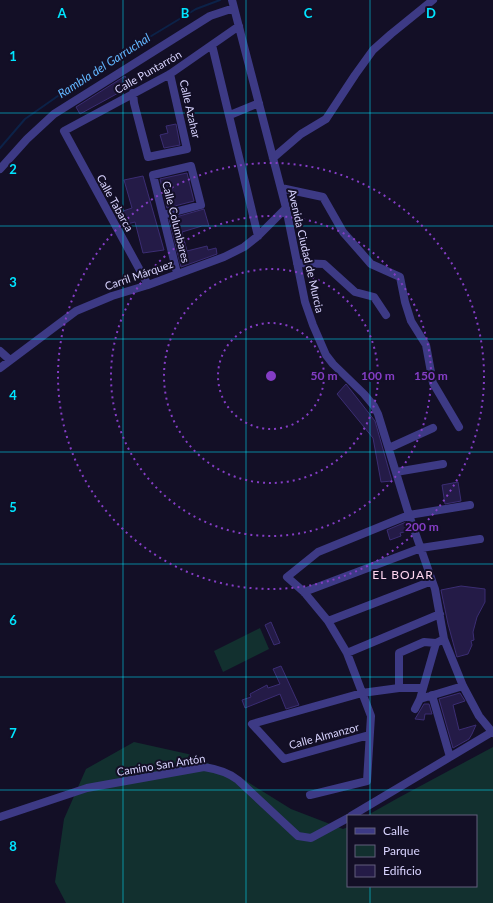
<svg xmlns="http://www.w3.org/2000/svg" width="493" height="903" viewBox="0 0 493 903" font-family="Lato,sans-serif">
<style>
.green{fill:#12302f}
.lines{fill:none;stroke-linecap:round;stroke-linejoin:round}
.stream{stroke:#0c2248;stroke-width:2}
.building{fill:#241b47;stroke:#3b2d73}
.street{stroke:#3d3a85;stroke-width:8}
.grid{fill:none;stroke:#00e5ff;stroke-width:1;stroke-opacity:0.55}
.ring{fill:none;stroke:#843dc5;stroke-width:2;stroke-dasharray:2 4}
.labels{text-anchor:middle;stroke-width:4;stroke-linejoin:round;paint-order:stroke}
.street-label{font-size:11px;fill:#d9d4ff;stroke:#130f26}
.water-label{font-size:12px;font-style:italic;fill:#62b6ff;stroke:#130f26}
.neighbourhood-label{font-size:12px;letter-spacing:1px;fill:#ffd6f0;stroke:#130f26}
.grid-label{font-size:13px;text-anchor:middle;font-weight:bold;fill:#00e5ff;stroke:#130f26;stroke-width:4;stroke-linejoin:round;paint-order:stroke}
.centre{fill:#843dc5;stroke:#130f26;stroke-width:2}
.ring-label{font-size:12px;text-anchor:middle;font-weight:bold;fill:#843dc5;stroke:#130f26;stroke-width:4;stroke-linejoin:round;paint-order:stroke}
</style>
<rect width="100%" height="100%" fill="#130f26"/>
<!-- green -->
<path class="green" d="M260,628L269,649L223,672L214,651Z
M134,742L188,754L243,779L291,809L343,829L348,827V886H476V816H366L398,798L493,747V903H66L55,882L64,819L86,769Z"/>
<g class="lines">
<!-- stream -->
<path class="stream" d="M0,148L25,119L95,70L196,9L220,0"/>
</g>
<!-- building -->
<path class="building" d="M125,76L131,86L80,114L76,107Z
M176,124L180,145L164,148L160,135L168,133L166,126Z
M187,173L194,201L167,208L160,179Z
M143,176L164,250L143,253L135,222L123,225L117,213L132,208L124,180Z
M204,209L209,226H202L182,232L187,251L207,246L208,250L216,248L217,254L181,267L169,219Z
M346,384L368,412L375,421L392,481L381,482L373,438L337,394Z
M458,482L461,501L445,504L442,485Z
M406,522L408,531L400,533L401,536L390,540L387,530Z
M461,586L485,589V602L477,617L473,632L474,640L471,641L472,645L468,654L457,657L448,624L441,590Z
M271,622L280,643L274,645L265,625Z
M281,666L299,705L286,709L280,694L245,708L242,700L251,697L250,694L267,685L268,688L280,684L273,669Z
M460,693L465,701L453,705L459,730L476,725L472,734L469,739L453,748L439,699Z
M424,704H429L432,714H425L424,720L415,719Z"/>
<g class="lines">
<!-- street -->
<path class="street" d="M232,0L286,208L305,302L313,325L326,355L333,364L364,394L374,406L378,414L409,515L435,589L444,639L463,686L479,716L493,733
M212,45L258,236
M133,93L134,103L148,157L187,149L170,74
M230,115L259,103
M273,158L301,134L326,119L355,75L373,50L391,34L433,0
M0,169L27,139L54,114L210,16L234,8
M281,188L323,197L343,232L371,264L400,277L405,302L411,321L426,345L433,383L459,427
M163,215L201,205L191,166L153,175L177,273
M297,263L324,264L355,292L374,297L386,315
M148,285L64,131L170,74L239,26
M0,351L10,360
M0,368L76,311L112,296L148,285L224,257L244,247L258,236L286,208
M389,448L433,428
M396,472L443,464
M304,592L421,548L480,539
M328,621L432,581
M347,653L440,614
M399,688V653L424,642L436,643L444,639
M432,695L450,757
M420,699L463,686
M415,709L420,699L436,643
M369,735L284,759L252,724L362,693L399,688H422
M310,795L367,781L371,716L347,653L328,621L304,592L287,577L318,552L409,515L470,505
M351,816L492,732
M0,817L87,788L204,767C217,769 228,772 238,780L298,836L311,838L348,818"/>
</g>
<!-- grid -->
<path class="grid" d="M123,0V903M246,0V903M370,0V816M0,113H493M0,226H493M0,339H493M0,452H493M0,564H493M0,677H493M0,790H493M370,886V903"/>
<!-- distance rings -->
<g class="ring">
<circle cx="271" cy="376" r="53"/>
<circle cx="271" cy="376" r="107"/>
<circle cx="271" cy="376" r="160"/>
<circle cx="271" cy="376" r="213"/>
</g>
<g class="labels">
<!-- street labels -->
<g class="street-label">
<text transform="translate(148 72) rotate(-30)" y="4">Calle Puntarrón</text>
<text transform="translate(190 109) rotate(77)" y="4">Calle Azahar</text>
<text transform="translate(115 203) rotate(61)" y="4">Calle Tabarca</text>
<text transform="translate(176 222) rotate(76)" y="4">Calle Columbares</text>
<text transform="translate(306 251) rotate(77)" y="4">Avenida Ciudad de Murcia</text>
<text transform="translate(139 275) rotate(-19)" y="4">Carril Márquez</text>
<text transform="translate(324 736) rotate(-15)" y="4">Calle Almanzor</text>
<text transform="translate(161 765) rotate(-9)" y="4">Camino San Antón</text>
</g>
<!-- water labels -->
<g class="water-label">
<text transform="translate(104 66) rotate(-33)" y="4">Rambla del Garruchal</text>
</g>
<!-- neighbourhood labels -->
<g class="neighbourhood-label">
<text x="403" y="579">EL BOJAR</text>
</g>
</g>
<g class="grid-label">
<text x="62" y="18">A</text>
<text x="185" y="18">B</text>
<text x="308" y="18">C</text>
<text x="431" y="18">D</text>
<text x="13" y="61">1</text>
<text x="13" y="174">2</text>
<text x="13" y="287">3</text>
<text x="13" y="400">4</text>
<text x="13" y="512">5</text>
<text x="13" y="625">6</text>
<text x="13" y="738">7</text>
<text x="13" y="851">8</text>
</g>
<circle cx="271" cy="376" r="6" class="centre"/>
<g class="ring-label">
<text x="324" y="380">50 m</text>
<text x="378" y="380">100 m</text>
<text x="431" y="380">150 m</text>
<text x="422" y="531">200 m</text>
</g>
<!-- legend -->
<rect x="347" y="815" width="130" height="72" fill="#130f26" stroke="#625e7d"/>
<rect x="355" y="828" width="20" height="6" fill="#3d3a85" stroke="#625e7d"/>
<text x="383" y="835" font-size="12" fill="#d9d4ff">Calle</text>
<rect x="355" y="845" width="20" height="12" fill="#12302f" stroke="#625e7d"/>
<text x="383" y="855" font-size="12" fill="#d9d4ff">Parque</text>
<rect x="355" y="865" width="20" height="12" fill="#241b47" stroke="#625e7d"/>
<text x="383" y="875" font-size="12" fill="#d9d4ff">Edificio</text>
</svg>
